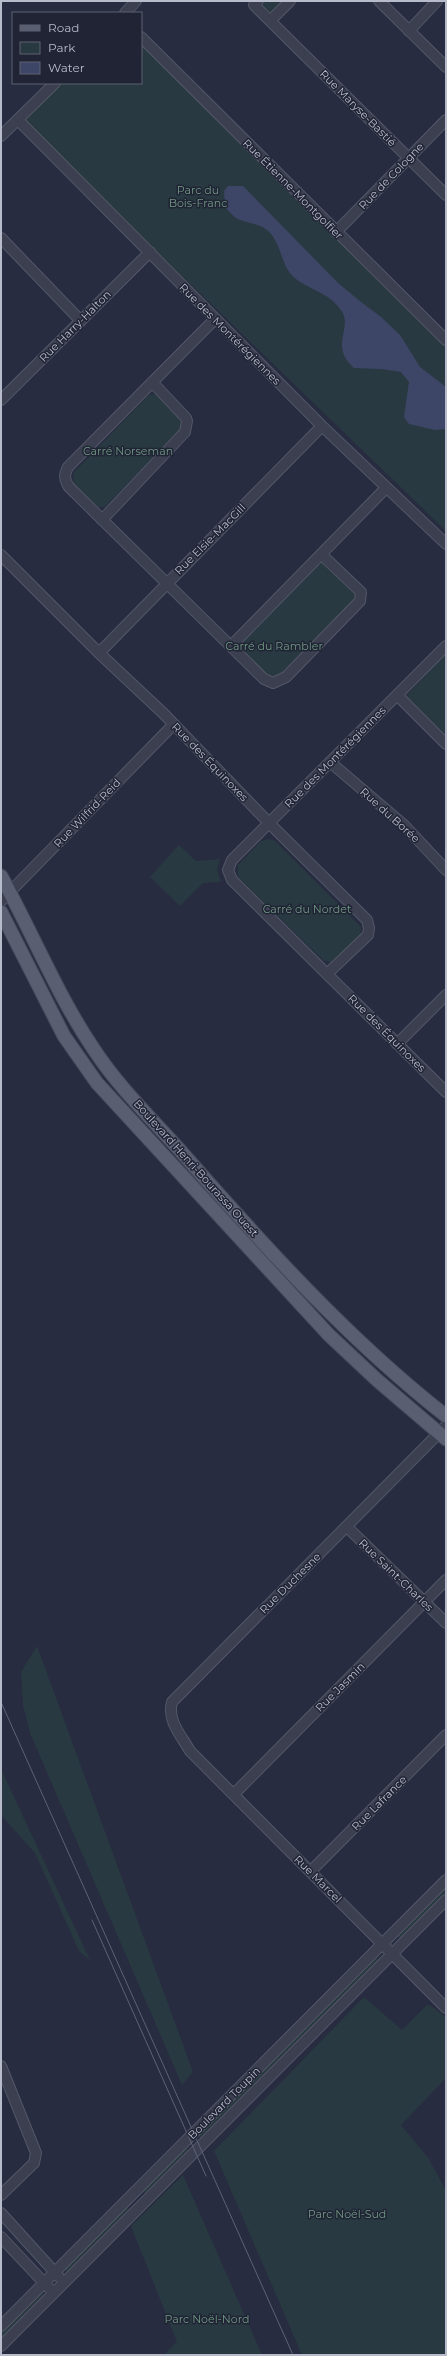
<svg xmlns="http://www.w3.org/2000/svg" width="447" height="2356" viewBox="0 0 447 2356" font-family="Montserrat,sans-serif">
<style>
.green{fill:#293941}
.water{fill:#3e4668}
.lines{fill:none;stroke-linecap:round;stroke-linejoin:round}
.minor-casing{stroke:#535767;stroke-width:12}
.major-casing{stroke:#454859;stroke-width:15}
.minor{stroke:#3b3f50;stroke-width:10}
.major{stroke:#595e70;stroke-width:13}
.tram{stroke:#5e6277;stroke-width:1}
.labels{text-anchor:middle;stroke-width:3;stroke-linejoin:round;paint-order:stroke}
.street-label{font-size:11px;fill:#b8bbca;stroke:#202435}
.park-label{font-size:11px;fill:#709a83;stroke:#202435}
</style>
<rect width="100%" height="100%" fill="#272c40"/>
<!-- green -->
<path class="green" d="M264,1H285L272,14L261,3Z
M141,42L446,346V531L150,245L26,120L61,83H141Z
M154,394L158,395L182,421L181,429L105,507H96L73,484L74,472L149,395Z
M321,554L361,592L360,601L273,683L231,646Z
M446,654V735L406,696Z
M269,839L275,841L361,927V937L333,963L323,960L238,877V865L261,841Z
M179,845L196,861L220,859L217,870L221,882L203,883L180,906L150,877Z
M37,1646L193,2072L182,2085L30,1733L23,1705L21,1672Z
M1,1769L90,1960L79,1951L35,1853L1,1815Z
M446,1885V1895L401,1940L396,1935Z
M375,1956L380,1961L201,2141L198,2134Z
M364,1997L402,2030L428,2004L446,2017V2078L401,2125L429,2159L446,2191V2355H302L214,2151Z
M186,2146L189,2153L147,2195L142,2189Z
M183,2175L262,2355H164L177,2342L131,2226Z
M126,2206L131,2211L69,2274L63,2268Z
M41,2291L46,2297L1,2342V2331Z"/>
<!-- water -->
<path class="water" d="M228,186H243L338,283L361,302L381,317L400,335L420,367L446,387V429L435,430L409,424L404,417L409,382L401,372L382,369L354,368C328,345 354,328 341,310C329,293 311,290 296,279C282,269 282,247 271,234C263,223 247,224 236,218C232,215 228,210 225,207L224,191Z"/>
<g class="lines">
<!-- minor casing -->
<g class="minor-casing">
<path id="minor" d="M258,1L254,5L446,195
M379,1L446,67
M125,13L136,1
M270,21L290,1
M409,31L437,1
M141,37L446,340
M18,120L322,426L446,544
M1,136L55,83
M336,232L446,120
M1,238L81,321
M215,319L68,467C64,475 64,479 69,487L264,679L273,683L286,677L360,601L361,592L321,554
M1,400L150,252
M102,520L185,432L187,421L186,418L152,382
M1,555L99,653L164,714L269,823L367,920L369,928L368,935L327,974
M231,646L386,488
M446,646L232,860L228,870L232,880L446,1092
M99,653L322,426
M397,695L446,744
M330,762L404,825L446,870
M1,901L173,725
M397,1044L446,995
M446,1426L172,1702C167,1721 181,1735 190,1751L446,2008
M347,1527L446,1623
M234,1794L446,1580
M311,1871L446,1735
M1,2066L36,2153L34,2163L1,2195
M1,2213L59,2277
M1,2237L49,2288
M1,2326L446,1880
M1,2346L446,1900"/>
</g>
<!-- major casing -->
<g class="major-casing">
<path id="major" d="M1,876C33,934 58,997 95,1051C120,1089 155,1122 185,1156C266,1248 350,1341 446,1416
M1,912L64,1036L97,1083L329,1335L377,1380L446,1439"/>
</g>
<!-- minor -->
<use href="#minor" class="minor"/>
<!-- major -->
<use href="#major" class="major"/>
<!-- tram -->
<path class="tram" d="M1,1702L293,2355
M92,1920L206,2176"/>
</g>
<g class="labels">
<!-- street labels -->
<g class="street-label">
<text transform="translate(358 108) rotate(45)" y="4">Rue Maryse-Bastié</text>
<text transform="translate(391 176) rotate(-46)" y="4">Rue de Cologne</text>
<text transform="translate(293 189) rotate(45)" y="4">Rue Étienne-Montgolfier</text>
<text transform="translate(75 326) rotate(-45)" y="4">Rue Harry-Halton</text>
<text transform="translate(230 334) rotate(45)" y="4">Rue des Montérégiennes</text>
<text transform="translate(210 539) rotate(-45)" y="4">Rue Elsie-MacGill</text>
<text transform="translate(335 757) rotate(-45)" y="4">Rue des Montérégiennes</text>
<text transform="translate(210 762) rotate(46)" y="4">Rue des Équinoxes</text>
<text transform="translate(87 813) rotate(-46)" y="4">Rue Wilfrid-Reid</text>
<text transform="translate(390 815) rotate(42)" y="4">Rue du Borée</text>
<text transform="translate(387 1033) rotate(45)" y="4">Rue des Équinoxes</text>
<text transform="translate(196 1168) rotate(48)" y="4">Boulevard Henri-Bourassa Ouest</text>
<text transform="translate(396 1575) rotate(44)" y="4">Rue Saint-Charles</text>
<text transform="translate(290 1583) rotate(-45)" y="4">Rue Duchesne</text>
<text transform="translate(340 1687) rotate(-45)" y="4">Rue Jasmin</text>
<text transform="translate(379 1803) rotate(-45)" y="4">Rue Lafrance</text>
<text transform="translate(318 1879) rotate(45)" y="4">Rue Marcel</text>
<text transform="translate(224 2103) rotate(-45)" y="4">Boulevard Toupin</text>
</g>
<!-- park labels -->
<g class="park-label">
<text x="198" y="194">Parc du<tspan x="198" dy="13">Bois-Franc</tspan></text>
<text x="128" y="455">Carré Norseman</text>
<text x="274" y="650">Carré du Rambler</text>
<text x="307" y="913">Carré du Nordet</text>
<text x="347" y="2218">Parc Noël-Sud</text>
<text x="207" y="2323">Parc Noël-Nord</text>
</g>
</g>
<!-- border -->
<rect width="447" height="2356" fill="none" stroke="#b8bbca" stroke-width="4"/>
<!-- legend -->
<rect x="12" y="12" width="130" height="72" fill="#202435" stroke="#5d6071"/>
<rect x="20" y="25" width="20" height="6" fill="#595e70" stroke="#5d6071"/>
<text x="48" y="32" font-size="12" fill="#b8bbca">Road</text>
<rect x="20" y="42" width="20" height="12" fill="#293941" stroke="#5d6071"/>
<text x="48" y="52" font-size="12" fill="#b8bbca">Park</text>
<rect x="20" y="62" width="20" height="12" fill="#3e4668" stroke="#5d6071"/>
<text x="48" y="72" font-size="12" fill="#b8bbca">Water</text>
</svg>
